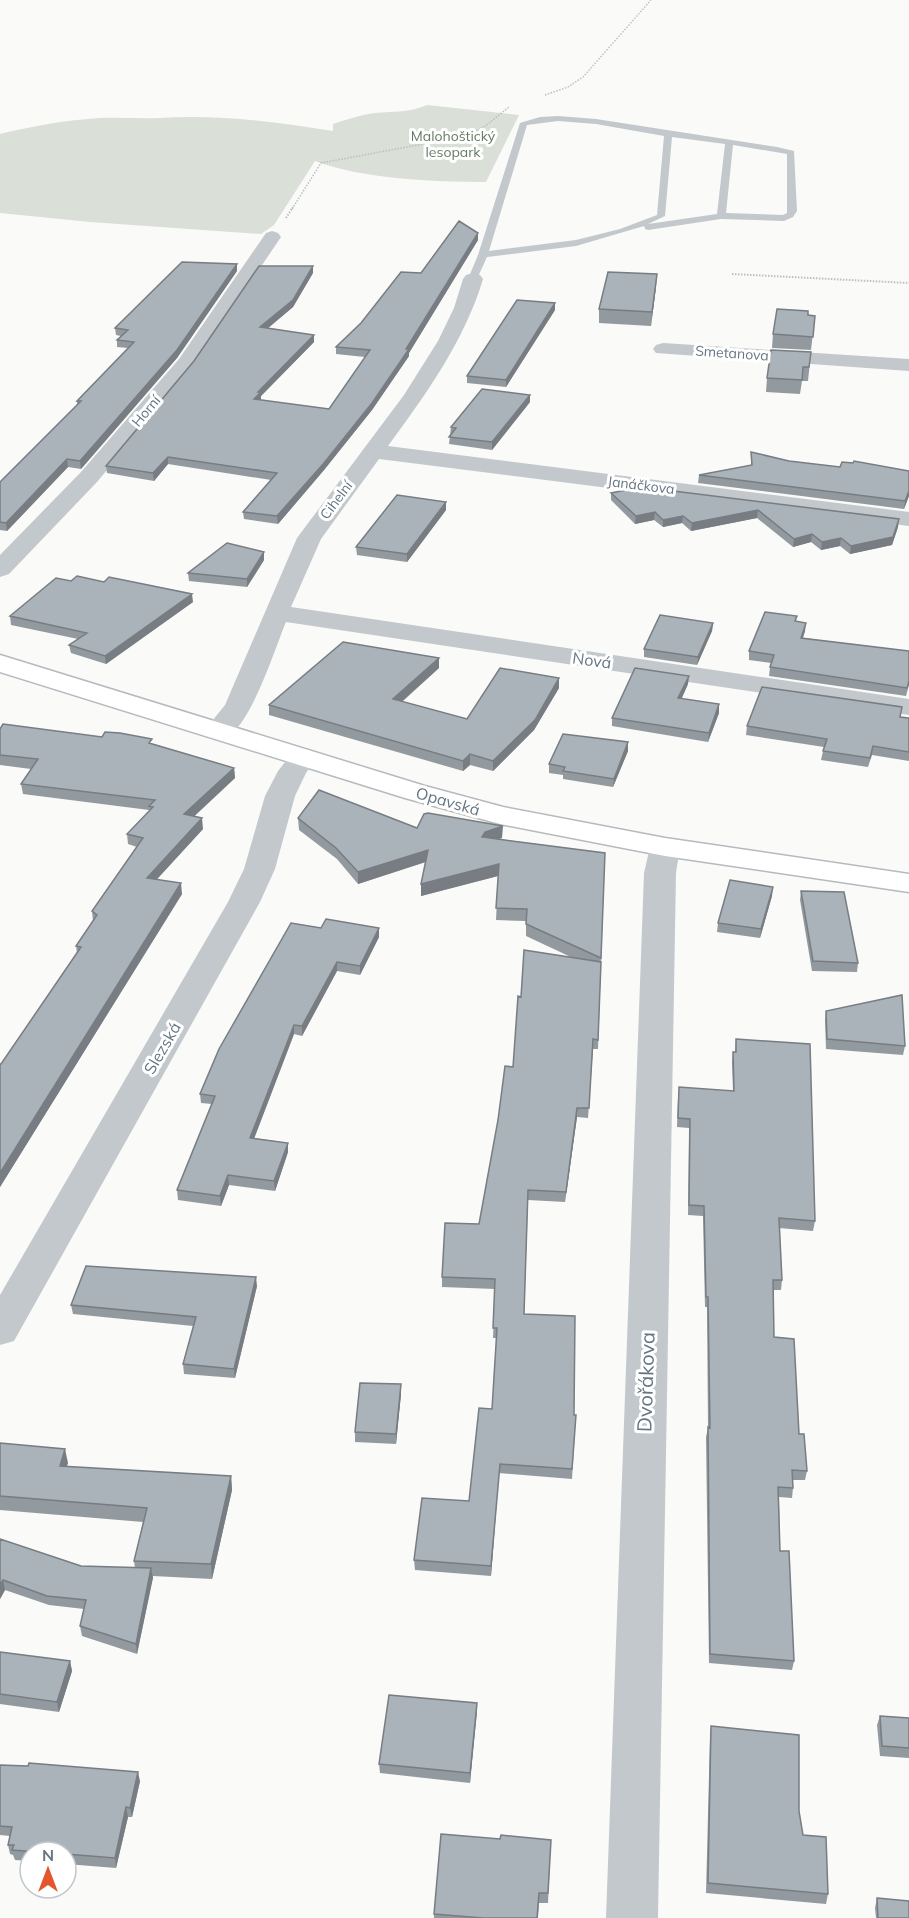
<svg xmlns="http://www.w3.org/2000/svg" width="909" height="1918" viewBox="0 0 909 1918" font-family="Mulish,sans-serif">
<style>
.green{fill:#dadfd7}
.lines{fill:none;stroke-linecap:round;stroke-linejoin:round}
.primary-casing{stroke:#b5babe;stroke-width:3}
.path-far1{stroke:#bbbfc2;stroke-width:1.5;stroke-dasharray:1.5 1.5;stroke-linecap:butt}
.path{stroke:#bbbfc2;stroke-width:2;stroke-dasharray:1.5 1.5;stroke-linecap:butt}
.lane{fill:#c3c8cc;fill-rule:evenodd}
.street{fill:#c3c8cc;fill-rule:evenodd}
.primary{fill:#fff;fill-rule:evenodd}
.wall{fill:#929a9f}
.shaded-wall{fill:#777d82}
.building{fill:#aab3b9;stroke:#777d82;stroke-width:1.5}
.labels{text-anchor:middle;stroke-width:6;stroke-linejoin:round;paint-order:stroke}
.far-park-label{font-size:14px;fill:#687a64;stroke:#fff}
.far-street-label{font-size:14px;fill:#657683;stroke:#fff}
.street-label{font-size:16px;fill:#657683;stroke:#fff}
.near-street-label{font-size:20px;fill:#657683;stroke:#fff}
</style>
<rect width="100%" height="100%" fill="#fafaf8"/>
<!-- green -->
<path class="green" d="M427,105L519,115L486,182C435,182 362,179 315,161L274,225L261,234L90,222L0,213V134C33,126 66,120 100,118C120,117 140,119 160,118C218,114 275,122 333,131V124C347,119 361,115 375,113C396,111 408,113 427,105Z"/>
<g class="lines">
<!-- primary casing -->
<g class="primary-casing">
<path id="primary" d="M0,655L425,786L503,807L665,838L909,874V892L665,856L500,824L405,798L0,672Z"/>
</g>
<!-- path-far1 -->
<path class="path-far1" d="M545,95L568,87L583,77L651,0
M292,209L321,163L466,136L484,127L509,107"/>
<!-- path -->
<path class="path" d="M286,218L293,207
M732,274L909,283"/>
<!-- lane -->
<path class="lane" d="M558,116L596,119L777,147L794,151L797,211L793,217L784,221L721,219L648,230L645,229L644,226L576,246L487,257L476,281H470L468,279L478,255L520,123L540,117ZM558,121L596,124L664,136L657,215L620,229L576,240L489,251L527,125ZM672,137L725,144L717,214L648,224L665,216ZM733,145L787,154V213L783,215L726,213Z"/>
<!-- street -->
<path class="street" d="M272,231L278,233L281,237L193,367L97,482L9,574L0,577V555L81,472L179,359L266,233Z
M473,273L480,275L483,279C464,342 426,394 388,446L909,512V526L379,459L321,539L291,607L909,699V715L286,622C275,648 251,726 226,737C220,740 214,739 208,737L204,731L225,705L297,538L404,395L438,341L454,308L463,279L466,275Z
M663,343L909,359V371L656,353L653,349L656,345Z
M303,749L313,752L317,758L306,773L295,796L275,869L260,902L14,1341L0,1345V1295L228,902L244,869L265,796L278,771L293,752Z
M665,838L676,840L680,847L676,873L658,1918H606L644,873L650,847L654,840Z"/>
<!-- primary -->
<use href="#primary" class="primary"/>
</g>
<!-- wall -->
<path class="wall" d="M478,233V240L409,353V356L372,410L324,470L278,524L244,519L243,512L271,480L168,464L154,481L107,473L106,466L313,273L293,307L268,328L314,335V342L261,396L260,400L329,409L365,357L336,354V347L421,273Z
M237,271L177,358L81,469L68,467L7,531L0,530V482L77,405V401L128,348L117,347V340L121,336L116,335L115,328Z
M656,287L651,326L599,323V309Z
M555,303V310L506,387L467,383V376Z
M815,316L811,350L772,348L773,334Z
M811,352L808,381H802L800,394L766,392L767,378Z
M530,402L492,450L449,444L451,427Z
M751,452L909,496L904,509L698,483L699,475L751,465Z
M611,493L898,527L892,545L850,554L840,546L821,550L811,542L793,547L757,518L691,531L682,523L663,527L654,520L635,524L611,500Z
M446,510L407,562L357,555L356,547Z
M264,552V560L247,587L189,581L188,573Z
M71,581L193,602L106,664L71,653L69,645L78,639L11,625L10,616Z
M797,621L805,631L803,638L909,651V685L906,696L769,676L770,667L771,663L749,660V651Z
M713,623L712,631L697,665L644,657V649Z
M439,668L402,702L467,719L559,688L534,730L493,771L470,765L463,771L269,715V705Z
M688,684L681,699L719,704V713L708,742L612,726V718Z
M901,717L909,718V761L872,755L868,767L821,760L824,747L746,735L747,726Z
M0,729L153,744L234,768L235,778L194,816L203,829L157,879L182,894L0,1187V1064H1L77,953L76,946L93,921L92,911L137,847L128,844L127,834L150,811L149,810L23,794L21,784L31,769L0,765Z
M628,742V751L613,787L563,779V775L549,773V764Z
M298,818L417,828L502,838L499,839L605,853L598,1049H593L588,1118L577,1117L565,1202L528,1200L524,1314L574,1415H576L572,1479L499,1473L491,1576L415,1570L414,1560L469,1501L492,1409L497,1338H493L495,1289L442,1287V1277L479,1224L513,1067L521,997L573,958L526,936V921L496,920L498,876L421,896L426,862L358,884L337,859L299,830Z
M801,891L858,963L857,972L812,971L800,900Z
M772,896L760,938L717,932L718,923Z
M291,923L379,937L360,975L337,971L302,1036L294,1034L254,1138L288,1143V1152L275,1191L229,1185L221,1206L178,1200L177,1190L212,1104L201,1103L200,1094Z
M826,1011L905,1046L903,1055L826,1049L825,1020Z
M736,1039L815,1221L813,1231L779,1228L782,1280L781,1290H773L774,1337L799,1434L807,1471L805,1480H793V1488L792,1498L779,1497L780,1551L794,1661L792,1670L709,1663L706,1437L708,1428L707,1307H705L703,1216L688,1215L689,1128L677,1127L678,1097L733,1091L732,1062L733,1052H735Z
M257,1286L235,1378L184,1374L183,1364L193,1326L73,1314L71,1305Z
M401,1384V1394L396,1444L355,1442V1432Z
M0,1443L68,1463L66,1467L231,1476L232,1490L212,1579L153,1576L137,1654L82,1636L80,1626L84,1609L49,1605L5,1590L0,1599V1539L81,1566L135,1568L134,1561L143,1522L0,1510Z
M0,1652L70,1661L72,1671L59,1712L0,1704Z
M477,1703L470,1783L380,1773L379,1764Z
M880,1716L909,1718V1758L880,1756L877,1725Z
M711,1726L799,1811L803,1835L828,1894L826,1904L706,1893L710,1736Z
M0,1765L140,1781L132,1817H128L116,1868L66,1864V1852H30V1861L15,1860L13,1855L10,1854L8,1845L10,1836L0,1835Z
M500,1839L551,1840L548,1903H539L538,1918H434V1914Z
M877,1898L909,1918H876L875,1908Z"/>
<!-- shaded-wall -->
<path class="shaded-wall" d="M478,233V240L409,353V356L372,410L324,470L278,524L277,516L406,349Z
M237,264V271L177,358L81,469L80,461Z
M313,266V273L293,307L261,334L260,327Z
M657,274L656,287L651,326L652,312Z
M555,303V310L506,387V380Z
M314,335V342L261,396V399L254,407V399L258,392Z
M530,395V402L492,450V442Z
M168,457V464L154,481L153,473Z
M67,459L68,467L7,531L6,523Z
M909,491V496L904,509L905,501Z
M446,502V510L407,562V554Z
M758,510L757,518L691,531L692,523Z
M655,512L654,520L635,524L636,516Z
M683,516L682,523L663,527V520Z
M899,519L898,527L892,545L850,554L851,546Z
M812,534L811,542L793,547L794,539Z
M841,538L840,546L821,550L822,542Z
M264,552V560L247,587V579Z
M192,594L193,602L106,664L105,656Z
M713,623L712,631L697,665L698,657Z
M806,623L805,631L800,646L801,638Z
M439,658V668L393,709V699Z
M689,676L688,684L678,707V698Z
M559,678V688L534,730L493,771V761Z
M719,704V713L708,742L709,733Z
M628,742V751L613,787L614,779Z
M470,754V765L463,771V761Z
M234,768L235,778L185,825L184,814Z
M202,818L203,829L148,889L147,878Z
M503,826L502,838L485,843L482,837L485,832Z
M428,850V861L358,884V872Z
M499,864L498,876L421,896V884Z
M181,883L182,894L0,1187V1173Z
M773,887L772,896L760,938L761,929Z
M379,928V937L360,975V966Z
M337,962V971L302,1036V1026Z
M294,1025V1034L251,1147L250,1138Z
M577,1108V1117L565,1202L566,1192Z
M288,1143V1152L275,1191L274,1181Z
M228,1175L229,1185L221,1206L220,1196Z
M256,1277L257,1286L235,1378L234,1369Z
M401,1384V1394L396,1444V1434Z
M65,1449L68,1463L62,1480L60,1466Z
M500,1464L499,1473L491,1576V1566Z
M231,1476L232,1490L212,1579L211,1564Z
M151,1568L153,1578L137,1654L136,1644Z
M3,1580L5,1590L0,1599V1585Z
M70,1661L72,1671L59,1712L57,1702Z
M477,1703V1712L470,1783V1773Z
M138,1772L140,1781L132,1817L130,1808Z
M126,1807L128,1817L116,1868L115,1858Z"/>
<!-- building -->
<path class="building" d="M459,221L478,233L406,349H409L372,403L324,463L277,516L243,512L277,473L168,457L153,473L106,466L194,361L259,266H313L293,300L260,327L314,335L258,392H261L254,399L329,409L370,350L336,347L361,323L401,272L421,273Z
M182,262L237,264L177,350L80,461L67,459L6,523L0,522V482L81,401H77L134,342L117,340L128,330L115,328Z
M608,272L657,274L652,312L599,309Z
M517,300L555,303L506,380L467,376Z
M777,309L808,311V315L815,316L813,337L773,334Z
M771,350L811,352L809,367H803L802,380L767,378Z
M482,389L530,395L492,442L449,437L456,428L451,427Z
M751,452L789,461L840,467L842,462L853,463L854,461L909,471V491L905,501L699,475L752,465Z
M641,487L899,519L893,537L851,546L841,538L822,542L812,534L794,539L758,510L692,523L683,516L663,520L655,512L636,516L611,493Z
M397,495L446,502L407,554L356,547Z
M227,543L264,552L247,579L188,573Z
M77,576L104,582L109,577L192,594L105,656L69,645L87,633L10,616L56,578L71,581Z
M765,612L797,616L795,621L806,623L801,638L909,651V681L907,688L770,667L774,655L749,651Z
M660,615L713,623L698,657L644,649Z
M343,642L439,658L393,699L467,719L500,668L559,678L535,720L493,761L470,754L463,761L269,705Z
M635,668L689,676L678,698L719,704L709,733L612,718Z
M762,687L902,707L900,717L909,718V752L873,746L870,758L823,751L827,739L747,726Z
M3,724L102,737L105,732L120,733L152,739L149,743L234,768L184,814L202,818L147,878L181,883L0,1173V1064H1L81,947L76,946L97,915L92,911L143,838L127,834L153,807L149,806L155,800L21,784L38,759L0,755V729Z
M563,734L628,742L614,779L563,771L565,767L549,764Z
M319,790L417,828L424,814L428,813L503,826L485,832L482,837L605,853L601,958L526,924L527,909L496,908L499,864L421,884L428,850L358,872L336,848L298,818Z
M730,880L773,887L761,929L718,923Z
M801,891L844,892L858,963L813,961Z
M326,919L379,928L360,966L337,962L302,1026L294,1025L250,1138L288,1143L274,1181L228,1175L220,1196L177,1190L215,1096L200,1094L219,1049L291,923L321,928Z
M524,950L601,962L598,1040L593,1039L589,1108H577L566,1192L528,1190L524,1314L575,1316L574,1415H576L572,1469L500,1464L491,1566L414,1560L422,1498L469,1501L479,1408L492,1409L497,1328H493L495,1279L442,1277L445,1223L479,1224L498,1120L505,1066L513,1067L518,996L521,997Z
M902,995L905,1046L827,1039L826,1011Z
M736,1039L810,1044L815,1221L779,1218L782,1280H773L774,1337L794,1339L799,1434H804L807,1471L792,1470L793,1488L778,1487L780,1551H789L794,1661L710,1654L708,1427L710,1428L708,1297H706L704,1206L689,1205L690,1119L678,1118L679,1087L734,1091L733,1052H736Z
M86,1266L256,1277L234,1369L183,1364L196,1317L71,1305Z
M360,1383L401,1384L396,1434L355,1432Z
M0,1443L65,1449L60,1466L231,1476L211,1564L134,1561L147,1508L0,1496Z
M0,1539L81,1566L151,1568L136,1644L80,1626L86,1600L47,1596L3,1580L0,1585Z
M0,1652L70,1661L57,1702L0,1694Z
M389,1695L477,1703L470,1773L379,1764Z
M880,1716L909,1718V1748L882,1746Z
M711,1726L799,1735V1811L803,1835L826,1837L828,1894L708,1883Z
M29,1763L138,1772L130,1808L126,1807L115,1858L66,1854V1852H38L12,1850L14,1845H8L12,1827L0,1826V1765L28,1766Z
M441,1834L500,1839L501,1835L551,1840L548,1893H539L537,1918H483L434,1914Z
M877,1898L909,1901V1918H878Z"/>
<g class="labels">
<!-- far-park labels -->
<g class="far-park-label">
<text x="453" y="141">Malohoštický<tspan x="453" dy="16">lesopark</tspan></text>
</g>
<!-- far-street labels -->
<g class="far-street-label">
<text transform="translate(732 353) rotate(4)" y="5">Smetanova</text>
<text transform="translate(146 411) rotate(-50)" y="5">Horní</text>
<text transform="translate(641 485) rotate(7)" y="5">Janáčkova</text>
<text transform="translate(336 500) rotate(-53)" y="5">Cihelní</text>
</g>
<!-- street labels -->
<g class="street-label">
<text transform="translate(592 660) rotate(8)" y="6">Nová</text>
<text transform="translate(448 801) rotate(16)" y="6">Opavská</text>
<text transform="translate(162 1048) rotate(-60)" y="6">Slezská</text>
</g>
<!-- near-street labels -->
<g class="near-street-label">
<text transform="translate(646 1382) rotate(-88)" y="7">Dvořákova</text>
</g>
</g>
<!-- north arrow -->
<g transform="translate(48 1870)"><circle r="28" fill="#ffffff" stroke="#c1c8cd" stroke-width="1.5"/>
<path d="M0-4.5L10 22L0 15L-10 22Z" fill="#e4572e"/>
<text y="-9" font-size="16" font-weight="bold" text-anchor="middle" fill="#657683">N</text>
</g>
</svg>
